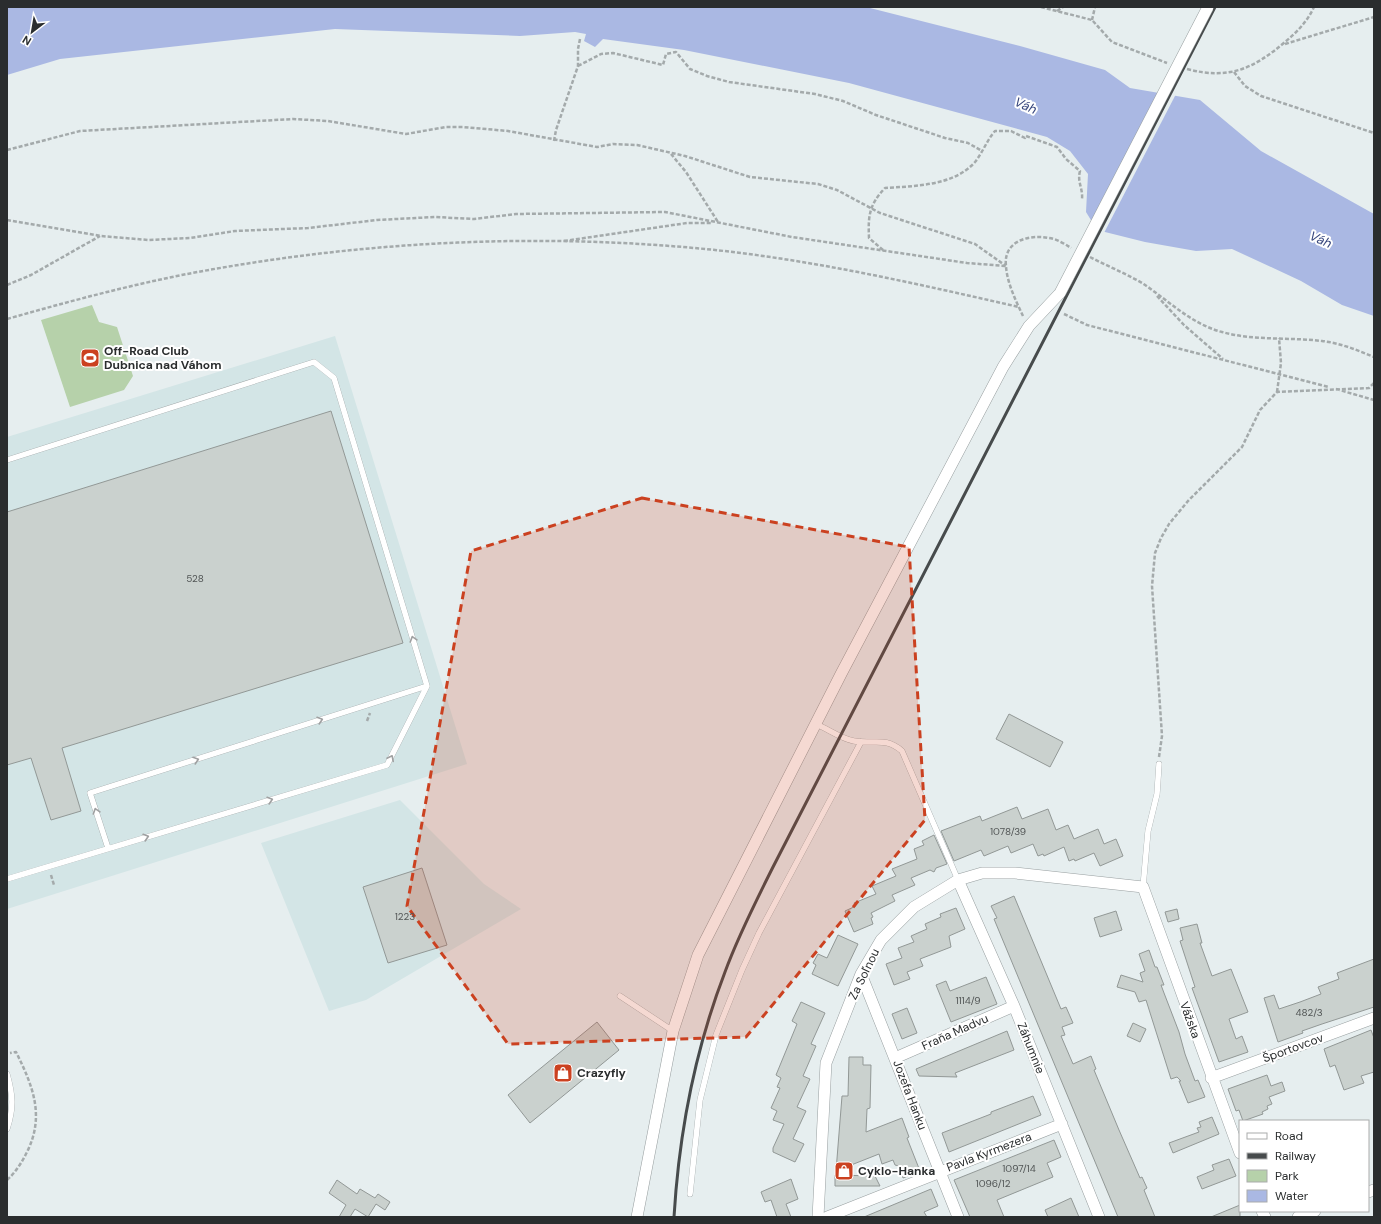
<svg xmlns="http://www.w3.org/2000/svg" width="1381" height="1224" viewBox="0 0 1381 1224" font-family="'DM Sans',sans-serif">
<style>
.built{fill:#d3e5e6}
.green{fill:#b6d1aa}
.water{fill:#aab8e3}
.pier{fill:#e6eeef}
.building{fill:#cad1ce;stroke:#929896}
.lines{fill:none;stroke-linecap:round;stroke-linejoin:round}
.service-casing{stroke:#989fa0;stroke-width:6}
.minor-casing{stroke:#989fa0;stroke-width:12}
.path{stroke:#a4aaab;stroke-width:2.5;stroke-dasharray:4 2;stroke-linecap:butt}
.service{stroke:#fff;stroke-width:5.5}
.minor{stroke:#fff;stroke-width:11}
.rail{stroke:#474b4c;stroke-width:3}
.minor-bridge-casing{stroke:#989fa0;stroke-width:12;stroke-linecap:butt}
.minor-bridge{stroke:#fff;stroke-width:11}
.oneway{stroke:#9fa0a1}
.marked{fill:#cb4120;fill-opacity:0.2;stroke:#cb4120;stroke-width:3;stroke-dasharray:8 5;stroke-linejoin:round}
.labels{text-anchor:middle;stroke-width:4;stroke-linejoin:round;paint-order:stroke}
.number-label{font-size:10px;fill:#525656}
.poi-label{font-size:12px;font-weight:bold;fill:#2a2d2e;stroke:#fff;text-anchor:start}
.street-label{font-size:12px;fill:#2a2d2e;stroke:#fff}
.water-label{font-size:13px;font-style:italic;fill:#38477d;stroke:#fff}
</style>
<rect width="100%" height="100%" fill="#e6eeef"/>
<!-- built -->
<path class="built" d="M335,336L467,764L7,909V437Z
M400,800L484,884L521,909L366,1000L329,1011L261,843Z"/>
<!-- green -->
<path class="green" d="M92,305L99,322L117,327L133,376L124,390L70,407L41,320Z"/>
<!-- water -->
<path class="water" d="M7,7H866L1020,46L1105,70L1130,88L1200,100L1261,151L1374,214V316L1342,305L1301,281L1232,249L1196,251L1145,242L1097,230L1086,212L1088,174L1070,151L1047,137L849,83L684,50L603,39L595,47L584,41L586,34L575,32L520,36L335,29L60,59L7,75Z"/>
<!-- pier -->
<path class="pier" d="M1161,91L1176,94L1104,233L1096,231Z"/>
<!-- building -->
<path class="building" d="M331,411L403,643L62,748L81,811L51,820L31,758L7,765V512Z
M1009,714L1063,742L1050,767L996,739Z
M1017,807L1022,819L1048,809L1056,830L1068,825L1074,839L1098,829L1104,844L1116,839L1123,856L1100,866L1094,853L1075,861L1074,859L1069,861L1064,847L1044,856L1043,854L1038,856L1033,844L1011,853L1008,846L984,856L981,850L954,861L941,831L980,816L982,821Z
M934,835L947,864L936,868L934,872L930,870L911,878L915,885L892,895L895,901L871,913L873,917L871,918L873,924L854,932L845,911L856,906L854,903L876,894L872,886L896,876L892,869L917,859L914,849L924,845L922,841Z
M422,868L447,945L388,963L363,887Z
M1014,896L1061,1009L1066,1007L1073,1023L1062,1027L1065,1035L1061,1036L1073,1064L1091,1056L1096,1069L1094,1070L1119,1130L1140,1178L1142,1177L1147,1188L1144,1190L1155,1217H1118L994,919L997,918L991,906Z
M956,908L965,929L949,936L951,947L920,959L923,966L907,972L910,979L894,985L886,964L902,958L898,948L914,942L911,936L927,929L925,924L941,917L940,914Z
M1177,909L1179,919L1168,922L1165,912Z
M1116,911L1122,930L1100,937L1094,918Z
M1197,924L1202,943H1200L1212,976L1231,969L1248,1012L1229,1019L1236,1039L1242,1036L1248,1052L1219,1062L1192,988L1195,987L1180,941L1183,940L1180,928Z
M838,935L858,944L838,986L812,974L816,965L813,963L818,954L827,958Z
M1149,950L1155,967H1157L1164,985H1161L1164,993L1179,1032L1185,1054L1195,1081L1198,1080L1205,1097L1188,1103L1179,1081H1181L1177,1077L1171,1079L1146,1000L1139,1002L1135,992L1117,987L1121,975L1143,982L1140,973L1145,971L1139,954Z
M1374,959V1007L1322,1024L1302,1031L1303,1033L1278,1042L1264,998L1274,995L1279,1009L1300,1002L1321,994L1318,987L1339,979L1337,973Z
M986,977L997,1004L951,1022L936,985L946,981L950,991Z
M801,1002L825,1013L811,1044L816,1046L803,1076L810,1079L797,1107L806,1111L793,1139L804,1144L795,1162L773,1152V1148L784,1124L773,1120L777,1111L771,1108L780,1088L777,1087L781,1078L776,1075L797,1024L792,1021Z
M907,1008L917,1033L902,1039L892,1014Z
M597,1022L619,1050L530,1123L508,1095Z
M1133,1023L1146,1029L1140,1042L1127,1036Z
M1371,1030L1374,1038V1072L1361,1076L1364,1083L1344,1090L1335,1065L1330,1067L1324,1049Z
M1007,1031L1014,1050L955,1073L957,1077L919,1076L916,1069Z
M849,1057H863V1065H871L870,1108L867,1109L866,1132L902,1118L909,1137L907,1138L920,1171L903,1178L899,1166L895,1165L893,1160L882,1164L879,1154L836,1171L842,1096H848Z
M1267,1075L1271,1086L1282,1082L1285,1091L1269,1097L1272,1104L1267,1106L1268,1109L1262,1112L1263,1114L1243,1121L1239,1110L1236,1111L1228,1089Z
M1033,1096L1041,1115L949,1152L942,1133L991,1114V1112Z
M1212,1117L1219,1134L1173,1153L1169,1143L1199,1132L1197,1128L1201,1127L1199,1122Z
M1054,1140L1061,1157L1047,1163L1053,1177L997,1200L1004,1217H970L954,1180Z
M1229,1159L1236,1176L1202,1189L1197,1177L1214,1170L1212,1165Z
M835,1175L875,1176L880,1186H835Z
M791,1179L798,1199L786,1204L791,1217H777L771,1200L765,1202L761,1192Z
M337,1180L357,1194L360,1189L375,1198L378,1194L390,1202L385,1210L376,1204L368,1217L355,1209L350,1217H339L346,1205L329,1193Z
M931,1189L938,1206L924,1212L927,1217H864Z
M1071,1198L1079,1217H1048L1045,1210Z
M1240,1205V1217H1211Z"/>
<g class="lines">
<!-- service casing -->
<g class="service-casing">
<path id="service" d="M7,460L314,362L334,378L427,686L387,765L7,879
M816,724C828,729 841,739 854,741C873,745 885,736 902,751L958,880
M108,848L90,793L427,686
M1143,887L1148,831L1157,794L1159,764
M620,996L673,1031
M7,1074C13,1095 14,1108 7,1129
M690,1194L700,1100L716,1035L742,970L759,933L861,742"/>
</g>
<!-- minor casing -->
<g class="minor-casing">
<path id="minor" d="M958,880L1014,1006L1099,1217
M861,974L958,1217
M895,1058L1014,1006
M1211,1078L1374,1018
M1368,1192L1374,1190
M1262,1211L1265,1217
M637,1217L673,1031L698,955L841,674L1003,367L1029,326L1060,293
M818,1217L826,1063L861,974L881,940L914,907L958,880L982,873H1015L1143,887L1240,1153
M827,1217L1062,1124
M1298,1217L1315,1211"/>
</g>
<!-- path -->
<path class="path" d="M1041,7L1092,20L1112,42L1167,63
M1057,11L1063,7
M1092,20L1095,7
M1285,44L1374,17
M578,66L601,54L613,53L663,65L666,54L676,52L690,69L707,76L729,82L815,94L843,101L876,115L945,138L968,143L982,151
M1187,69C1229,80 1253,69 1285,42C1297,32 1307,22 1314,7
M1234,72L1245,86L1261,96L1374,133
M554,141L556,130L578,66V49L580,39
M7,150L80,131L293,119L328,121L406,134L446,127H463L508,131L597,147L613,144L637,145L685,156L750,177L818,184L837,190L880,213L975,244L1006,266
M671,154L686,172L718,222
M7,220L101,236L148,240L190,238L235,231L308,228L377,220L435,217L474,219L516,214L665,212L792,237L967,263L1005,266
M564,241L687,223H712
M883,250L869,238C868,216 869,205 885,188C914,186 954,186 975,162C983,152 987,140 995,131H1011L1025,138L1026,136L1057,147L1066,159L1080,171C1077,182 1083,188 1082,199
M1090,257C1107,266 1125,273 1142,283C1168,300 1191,324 1222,332C1254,341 1289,337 1322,341C1340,343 1357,350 1374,357
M7,285L31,275L100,236
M1157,296L1184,325L1223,359
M1064,314L1087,325L1329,387
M1023,316C1016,301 1007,283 1006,266C1003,241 1029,234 1049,238C1057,239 1065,244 1071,248
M7,319C67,302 126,286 187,274C360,241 540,232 715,250C818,261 918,284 1019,307
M1336,389L1374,400
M1277,392L1281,363L1279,338
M367,721L370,713
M1159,757L1162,736L1152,586L1155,553L1161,538L1169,524L1188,501L1242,447L1260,410L1277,392L1369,388L1374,383
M51,875L54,885
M7,1180C16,1172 22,1162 27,1152C45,1116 33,1086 16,1052L10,1053"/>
<!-- service -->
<use href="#service" class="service"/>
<!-- minor -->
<use href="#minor" class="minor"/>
<!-- rail -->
<path class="rail" d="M674,1217C679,1133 695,1050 725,972C738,936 756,901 773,867L1215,7"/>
<!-- minor-bridge casing -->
<g class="minor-bridge-casing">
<path id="minor-bridge" d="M1060,293L1208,7"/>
</g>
<!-- minor-bridge -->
<use href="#minor-bridge" class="minor-bridge"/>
</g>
<!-- one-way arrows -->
<defs><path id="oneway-chevron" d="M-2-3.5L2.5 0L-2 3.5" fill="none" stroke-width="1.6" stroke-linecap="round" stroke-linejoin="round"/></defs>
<g class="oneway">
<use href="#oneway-chevron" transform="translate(413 639) rotate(-107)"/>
<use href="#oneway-chevron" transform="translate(320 720) rotate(-18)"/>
<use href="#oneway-chevron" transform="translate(391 758) rotate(-63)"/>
<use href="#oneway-chevron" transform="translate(196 760) rotate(-18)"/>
<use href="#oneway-chevron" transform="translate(270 800) rotate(-17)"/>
<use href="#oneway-chevron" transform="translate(96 811) rotate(-108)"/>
<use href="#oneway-chevron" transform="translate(146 837) rotate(-17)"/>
</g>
<!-- marked area -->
<path class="marked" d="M642,498L909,547L925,820L746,1037L508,1044L407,906L471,551Z"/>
<!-- icons -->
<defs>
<g id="stadium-square" transform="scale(1)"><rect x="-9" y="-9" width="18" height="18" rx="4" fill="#cb4120" stroke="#fff"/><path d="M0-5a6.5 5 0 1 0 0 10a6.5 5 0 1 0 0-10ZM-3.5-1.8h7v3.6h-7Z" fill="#fff"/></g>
<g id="shop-square" transform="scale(1)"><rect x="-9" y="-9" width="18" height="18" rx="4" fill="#cb4120" stroke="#fff"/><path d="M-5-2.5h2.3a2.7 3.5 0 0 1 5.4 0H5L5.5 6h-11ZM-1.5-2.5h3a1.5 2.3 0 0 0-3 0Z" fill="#fff"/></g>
</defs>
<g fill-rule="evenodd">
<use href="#stadium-square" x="90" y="358"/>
<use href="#shop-square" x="563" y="1073"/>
<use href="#shop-square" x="844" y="1171"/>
</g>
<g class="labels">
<!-- number labels -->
<g class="number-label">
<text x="195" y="582">528</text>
<text x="1008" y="835">1078/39</text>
<text x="405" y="920">1223</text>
<text x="968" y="1004">1114/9</text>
<text x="1309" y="1016">482/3</text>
<text x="1019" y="1172">1097/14</text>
<text x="993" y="1187">1096/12</text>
</g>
<!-- poi labels -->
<g class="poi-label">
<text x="104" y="355">Off-Road Club<tspan x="104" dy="14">Dubnica nad Váhom</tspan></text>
<text x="577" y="1077">Crazyfly</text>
<text x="858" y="1175">Cyklo-Hanka</text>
</g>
<!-- street labels -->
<g class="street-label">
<text transform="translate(864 974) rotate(-64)" y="4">Za Soľnou</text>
<text transform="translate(1190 1020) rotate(70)" y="4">Vážska</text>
<text transform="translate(955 1032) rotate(-24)" y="4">Fraňa Madvu</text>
<text transform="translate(1031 1048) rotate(68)" y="4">Záhumnie</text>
<text transform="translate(1293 1048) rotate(-20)" y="4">Športovcov</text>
<text transform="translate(910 1095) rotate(69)" y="4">Jozefa Hanku</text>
<text transform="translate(989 1152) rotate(-21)" y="4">Pavla Kyrmezera</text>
</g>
<!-- water labels -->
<g class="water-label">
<text transform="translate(1026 105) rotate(24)" y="5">Váh</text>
<text transform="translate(1321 239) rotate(24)" y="5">Váh</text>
</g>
</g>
<!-- border -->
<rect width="1381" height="1224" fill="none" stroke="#2a2d2e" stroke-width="16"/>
<!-- legend -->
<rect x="1239" y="1120" width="130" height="92" fill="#ffffff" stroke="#aaabab"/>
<rect x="1247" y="1133" width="20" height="6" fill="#ffffff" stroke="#aaabab"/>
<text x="1275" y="1140" font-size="12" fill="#2a2d2e">Road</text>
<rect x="1247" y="1153" width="20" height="6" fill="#474b4c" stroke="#aaabab"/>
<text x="1275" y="1160" font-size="12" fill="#2a2d2e">Railway</text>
<rect x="1247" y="1170" width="20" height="12" fill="#b6d1aa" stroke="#aaabab"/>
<text x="1275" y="1180" font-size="12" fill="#2a2d2e">Park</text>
<rect x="1247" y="1190" width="20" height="12" fill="#aab8e3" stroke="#aaabab"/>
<text x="1275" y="1200" font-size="12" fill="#2a2d2e">Water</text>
<!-- north arrow -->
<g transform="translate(32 32) rotate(211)" stroke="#ffffff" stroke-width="3" paint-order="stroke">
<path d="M0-3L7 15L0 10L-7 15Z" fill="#2a2d2e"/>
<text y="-6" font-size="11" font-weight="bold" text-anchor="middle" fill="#2a2d2e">N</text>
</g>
</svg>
